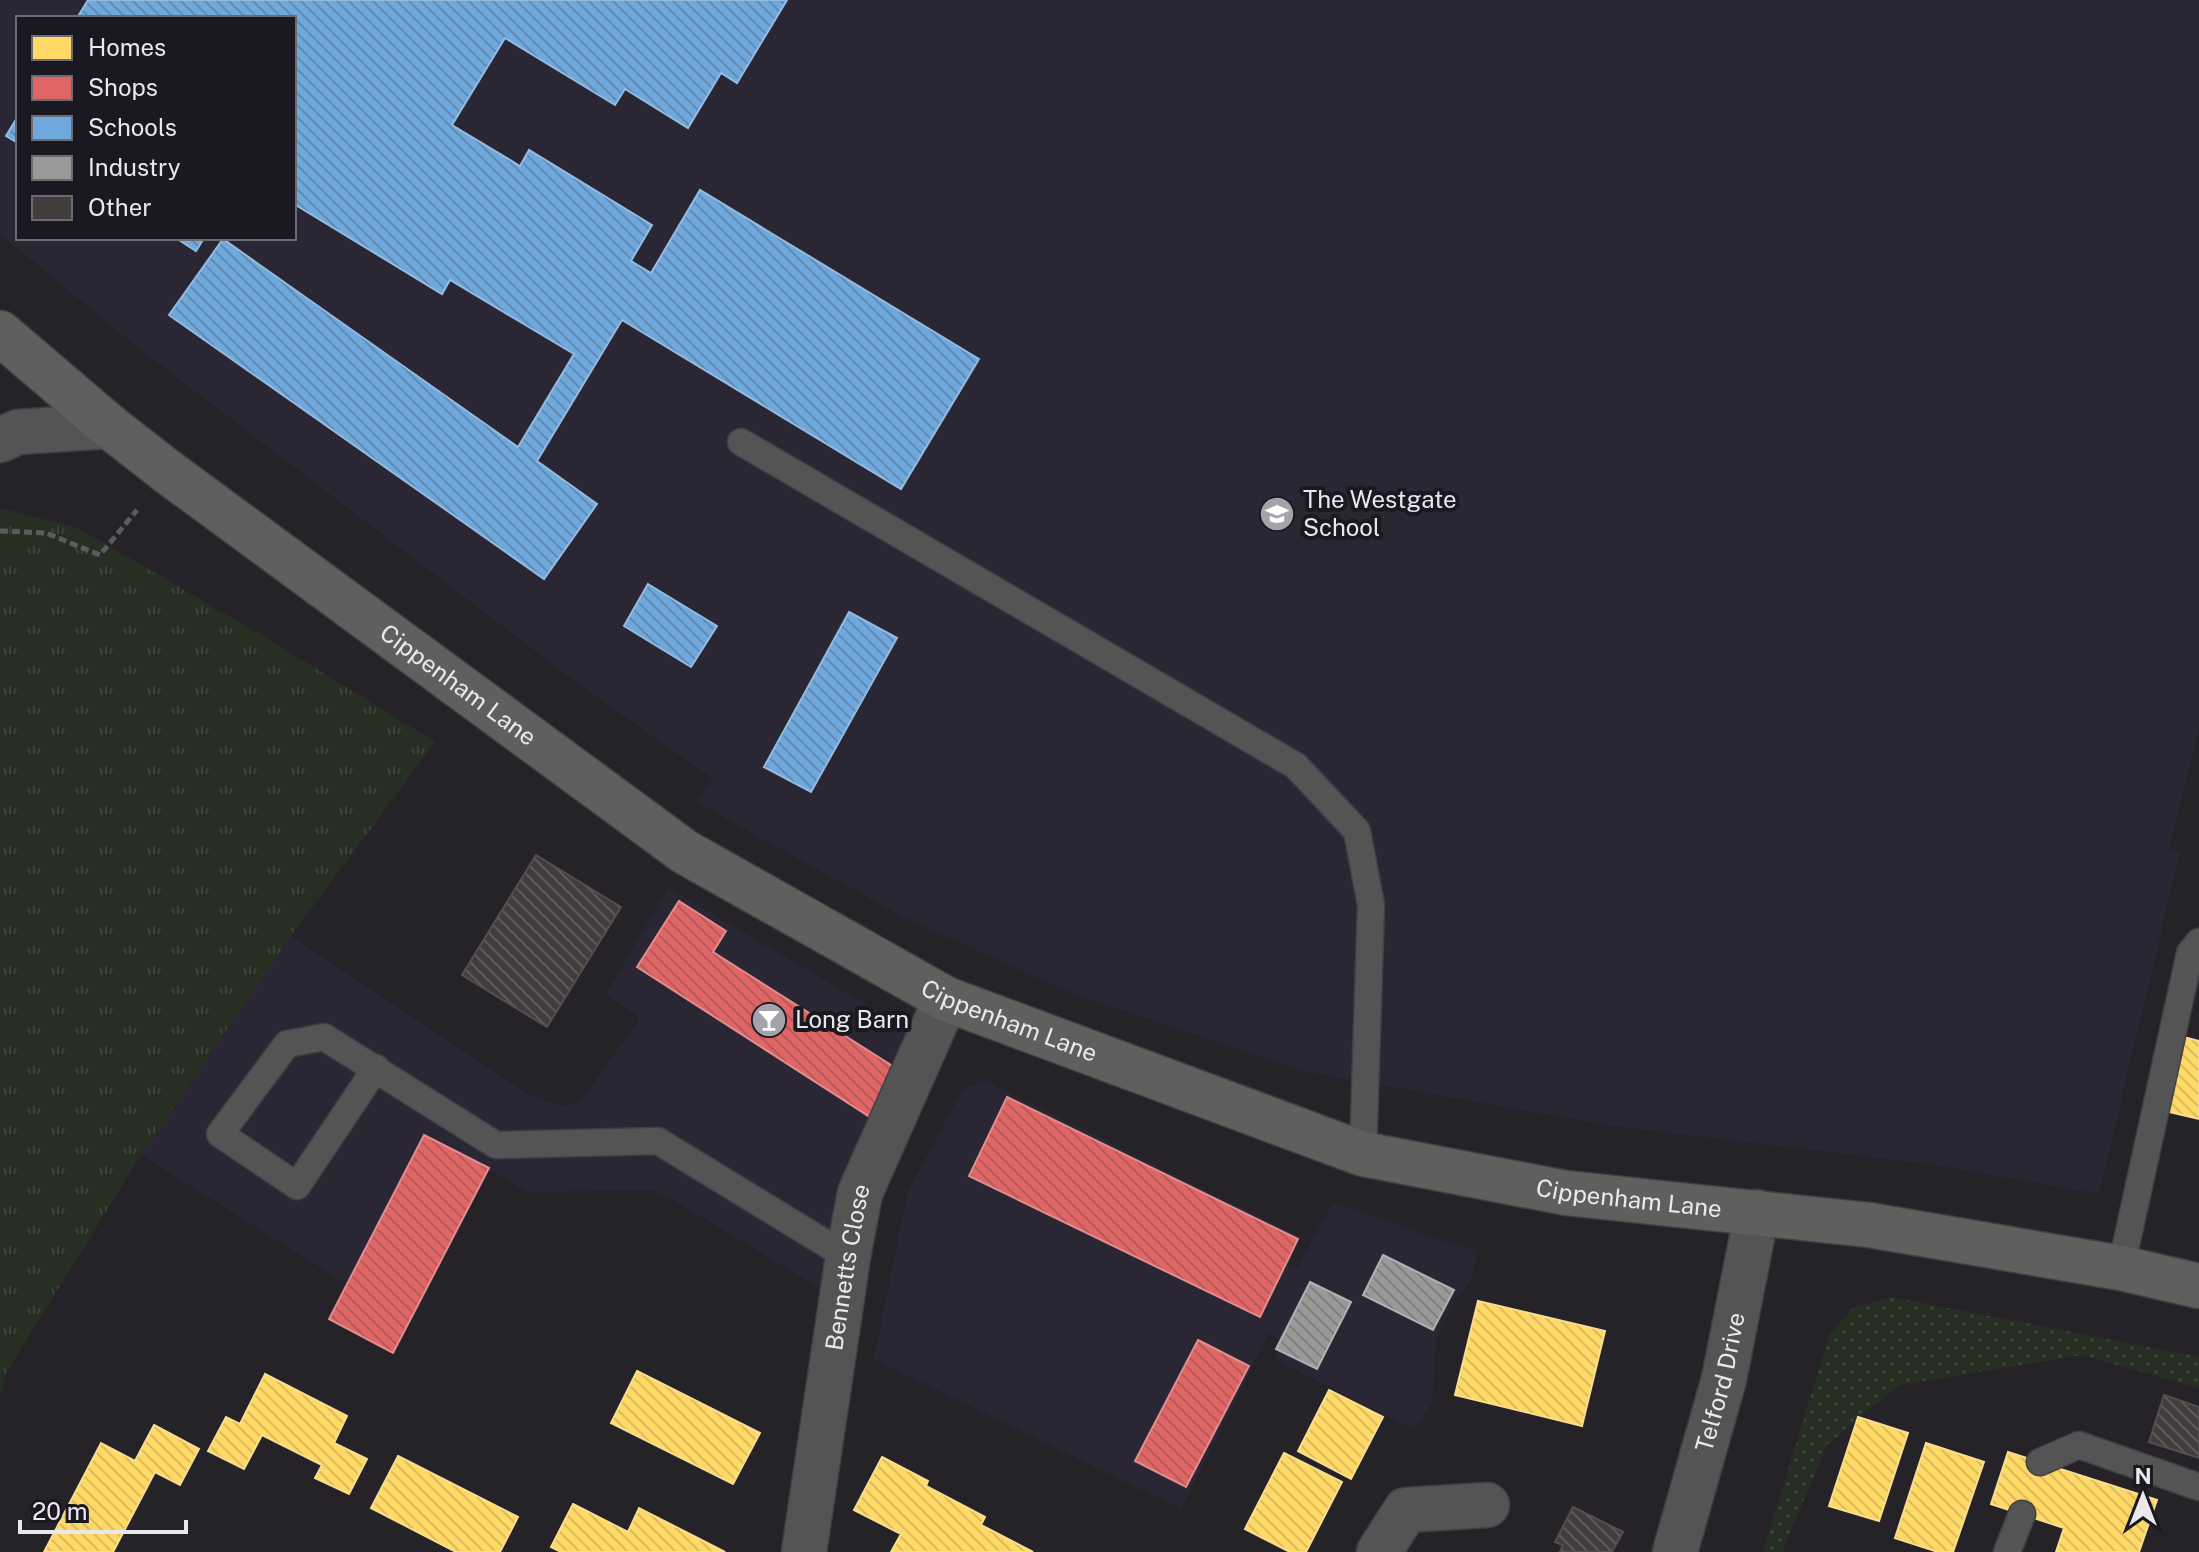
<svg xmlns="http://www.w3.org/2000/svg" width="2199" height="1552" viewBox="0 0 2199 1552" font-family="'Public Sans',sans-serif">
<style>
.built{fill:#2a2633;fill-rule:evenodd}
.grass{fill:url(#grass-dots)}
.park{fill:url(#park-tufts)}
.homes{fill:url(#homes-back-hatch);stroke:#f9de8f;stroke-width:2}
.shops{fill:url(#shops-back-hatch);stroke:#e38d8f;stroke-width:2}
.schools{fill:url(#schools-back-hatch);stroke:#94bbe1;stroke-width:2}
.industry{fill:url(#industry-back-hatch);stroke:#b1b1b2;stroke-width:2}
.building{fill:url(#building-back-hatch);stroke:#524f50;stroke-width:2}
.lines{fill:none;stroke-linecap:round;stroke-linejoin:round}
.lane-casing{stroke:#413f43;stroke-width:29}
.street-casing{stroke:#413f43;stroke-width:47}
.secondary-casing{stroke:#413f43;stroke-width:47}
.path{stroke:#5d5b5d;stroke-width:5;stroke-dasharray:8 4;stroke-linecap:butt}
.lane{stroke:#555454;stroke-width:26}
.street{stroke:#555454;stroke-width:44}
.secondary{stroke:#615f5e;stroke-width:44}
.labels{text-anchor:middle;stroke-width:8;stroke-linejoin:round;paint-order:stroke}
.poi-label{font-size:24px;fill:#eae8ee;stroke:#1a1820;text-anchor:start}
.street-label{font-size:24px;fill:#eae8ee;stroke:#1a1820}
</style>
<defs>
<pattern id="grass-dots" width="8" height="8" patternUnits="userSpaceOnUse" patternTransform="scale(2)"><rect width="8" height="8" fill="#272f22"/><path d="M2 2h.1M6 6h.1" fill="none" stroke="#3c4338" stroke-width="1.8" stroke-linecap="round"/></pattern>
<pattern id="park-tufts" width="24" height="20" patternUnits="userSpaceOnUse" patternTransform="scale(2)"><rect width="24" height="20" fill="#272f22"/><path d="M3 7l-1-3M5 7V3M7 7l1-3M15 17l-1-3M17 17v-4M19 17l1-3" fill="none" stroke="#3c4338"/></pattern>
<pattern id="homes-back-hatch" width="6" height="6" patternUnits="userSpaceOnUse" patternTransform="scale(2)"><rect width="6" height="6" fill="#ffd966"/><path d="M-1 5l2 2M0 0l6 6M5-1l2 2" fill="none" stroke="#dabc60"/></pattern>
<pattern id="shops-back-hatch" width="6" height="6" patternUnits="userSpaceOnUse" patternTransform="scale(2)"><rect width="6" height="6" fill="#e06666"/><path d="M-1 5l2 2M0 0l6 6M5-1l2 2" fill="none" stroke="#b25c5d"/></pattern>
<pattern id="schools-back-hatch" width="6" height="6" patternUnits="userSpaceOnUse" patternTransform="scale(2)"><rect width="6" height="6" fill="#6fa8dc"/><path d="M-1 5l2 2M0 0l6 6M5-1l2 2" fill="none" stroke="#638baf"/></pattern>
<pattern id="industry-back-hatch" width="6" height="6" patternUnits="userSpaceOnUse" patternTransform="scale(2)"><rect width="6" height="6" fill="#999"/><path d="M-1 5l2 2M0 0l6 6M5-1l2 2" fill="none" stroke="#808080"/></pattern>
<pattern id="building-back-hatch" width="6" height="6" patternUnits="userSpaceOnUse" patternTransform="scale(2)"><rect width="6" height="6" fill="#423d3d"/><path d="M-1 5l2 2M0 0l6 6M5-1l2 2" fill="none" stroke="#5d5959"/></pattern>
</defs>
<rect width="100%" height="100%" fill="#252328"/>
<!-- built -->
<path class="built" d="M0,0H2199V728L2169,848L2180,853L2099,1194L1936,1165L1606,1125L1304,1071L1074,994L907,919L696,802L713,779L573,680L137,347L0,234ZM18,18H294V238H18Z
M668,888L910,1030L853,1180L821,1289L677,1202L651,1190L527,1192L432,1137L348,1285L141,1155L291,936L531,1096L564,1107L582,1099L640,1018L606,994Z
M985,1081L1301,1237L1288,1265L1297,1269L1333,1202L1437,1239L1478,1250L1470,1282L1454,1302L1436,1341L1432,1403L1415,1430L1274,1359L1283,1342L1269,1333L1181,1509L874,1359L908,1191L963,1089Z"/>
<!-- grass -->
<path class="grass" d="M1891,1297L2199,1357V1388L2082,1355L1899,1385L1827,1445L1782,1552H1763L1830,1334L1853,1308Z"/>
<!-- park -->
<path class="park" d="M0,508L78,528L268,639L435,742L291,936L141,1155L6,1373L0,1395Z"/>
<!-- homes -->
<path class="homes" d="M2180,1036L2199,1041V1119L2161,1110Z
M1478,1301L1605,1331L1582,1426L1455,1395Z
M637,1371L760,1433L733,1484L611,1423Z
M265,1374L347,1416L334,1443L367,1459L349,1494L315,1478L322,1465L262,1435L244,1469L208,1451L226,1417L240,1424Z
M1329,1390L1383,1417L1351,1479L1298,1451Z
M1858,1417L1908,1433L1879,1521L1829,1506Z
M154,1425L199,1449L180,1485L155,1472L113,1552H44L101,1443L135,1461Z
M1926,1443L1984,1462L1953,1552H1938L1895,1538Z
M2008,1452L2157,1500L2139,1552H2056L2064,1528L1991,1504Z
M1284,1453L1342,1482L1306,1552H1290L1245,1529Z
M398,1456L518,1517L500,1552H456L371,1508Z
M882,1457L928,1481L926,1486L985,1517L981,1525L1033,1552H891L901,1534L854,1510Z
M573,1504L628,1532L639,1508L725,1552H561L551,1547Z"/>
<!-- shops -->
<path class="shops" d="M679,901L726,931L713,952L902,1072L873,1119L637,967Z
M1007,1097L1298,1239L1260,1317L969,1176Z
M424,1135L489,1168L393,1353L329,1319Z
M1198,1340L1249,1366L1186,1487L1135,1461Z"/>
<!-- schools -->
<path class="schools" d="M88,0H787L737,83L721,73L688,128L625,89L615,105L505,38L452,125L520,166L529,150L652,225L631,261L651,273L700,190L979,359L901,489L622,320L537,461L597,504L544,579L169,315L223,239L518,447L574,354L450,280L442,294L294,204V18H77Z
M18,116V143L6,136Z
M176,238H204L196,251Z
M648,584L717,626L691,667L624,626Z
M849,612L897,638L811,792L764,767Z"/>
<!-- industry -->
<path class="industry" d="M1383,1255L1454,1290L1433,1330L1363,1295Z
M1310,1282L1351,1302L1317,1369L1276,1349Z"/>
<!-- building -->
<path class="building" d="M536,855L621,907L547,1027L462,975Z
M2164,1395L2199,1407V1458L2149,1442Z
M1573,1507L1623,1532L1612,1552H1560L1563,1545L1555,1542Z"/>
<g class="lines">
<!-- lane casing -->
<g class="lane-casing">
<path id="lane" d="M741,442L1296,766L1357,831L1371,905L1363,1154
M376,1068L297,1186L220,1134L287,1044L324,1037L496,1145L658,1141L848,1257
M2121,1268L2190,953L2199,942
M2040,1462L2079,1445L2199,1487
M2007,1552L2022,1514"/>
</g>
<!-- street casing -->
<g class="street-casing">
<g id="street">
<path d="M0,440L18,432L109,426"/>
<path id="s1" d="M804,1552L848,1257L860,1193L946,999"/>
<path d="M1379,1552L1406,1510L1487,1505"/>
<path id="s2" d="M1675,1552L1724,1379L1757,1212"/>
</g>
</g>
<!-- secondary casing -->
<g class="secondary-casing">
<g id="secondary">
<path id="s3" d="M0,333L109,426L168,472L685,852L946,999L1363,1154L1566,1193L1869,1225L2121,1268L2199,1286"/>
</g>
</g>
<!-- path -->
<path class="path" d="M0,531L46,533L100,555L137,510"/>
<!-- lane -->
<use href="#lane" class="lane"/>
<!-- street -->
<use href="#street" class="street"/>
<!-- secondary -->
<use href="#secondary" class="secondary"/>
</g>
<!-- icons -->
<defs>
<g id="school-disc" transform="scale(1.8)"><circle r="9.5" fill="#a5a3a9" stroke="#1a1820"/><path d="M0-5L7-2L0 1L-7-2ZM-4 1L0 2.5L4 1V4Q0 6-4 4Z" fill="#fff"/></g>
<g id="bar-disc" transform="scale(1.8)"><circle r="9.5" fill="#a5a3a9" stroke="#1a1820"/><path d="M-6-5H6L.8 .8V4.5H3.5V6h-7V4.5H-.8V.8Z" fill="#fff"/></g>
</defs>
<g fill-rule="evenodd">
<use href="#school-disc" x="1277" y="514"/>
<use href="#bar-disc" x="769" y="1020"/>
</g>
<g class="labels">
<!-- poi labels -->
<g class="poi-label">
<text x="1303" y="508">The Westgate<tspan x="1303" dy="28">School</tspan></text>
<text x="795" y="1028">Long Barn</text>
</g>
<!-- street labels -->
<g class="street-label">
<text dy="8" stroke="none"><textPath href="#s3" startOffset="578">Cippenham Lane</textPath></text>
<text dy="8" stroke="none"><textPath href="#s3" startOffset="1226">Cippenham Lane</textPath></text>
<text dy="8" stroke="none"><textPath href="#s3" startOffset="1874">Cippenham Lane</textPath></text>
<text dy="8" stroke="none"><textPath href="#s1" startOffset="288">Bennetts Close</textPath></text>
<text dy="8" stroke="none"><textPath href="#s2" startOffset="176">Telford Drive</textPath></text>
</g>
</g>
<!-- legend -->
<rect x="16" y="16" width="280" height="224" fill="#1a1820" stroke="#6d6b72" stroke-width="2"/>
<rect x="32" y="36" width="40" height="24" fill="#ffd966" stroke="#6d6b72" stroke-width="2"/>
<text x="88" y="56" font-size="24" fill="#eae8ee">Homes</text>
<rect x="32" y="76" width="40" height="24" fill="#e06666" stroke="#6d6b72" stroke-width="2"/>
<text x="88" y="96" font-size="24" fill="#eae8ee">Shops</text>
<rect x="32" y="116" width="40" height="24" fill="#6fa8dc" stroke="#6d6b72" stroke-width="2"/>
<text x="88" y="136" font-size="24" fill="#eae8ee">Schools</text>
<rect x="32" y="156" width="40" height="24" fill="#999999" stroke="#6d6b72" stroke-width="2"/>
<text x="88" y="176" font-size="24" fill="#eae8ee">Industry</text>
<rect x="32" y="196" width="40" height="24" fill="#423d3d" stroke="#6d6b72" stroke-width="2"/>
<text x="88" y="216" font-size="24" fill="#eae8ee">Other</text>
<!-- north arrow -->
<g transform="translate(2143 1496)" stroke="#1a1820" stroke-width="6" paint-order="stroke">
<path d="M0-6L14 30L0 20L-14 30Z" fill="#eae8ee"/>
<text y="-12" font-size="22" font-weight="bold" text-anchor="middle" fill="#eae8ee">N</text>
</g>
<!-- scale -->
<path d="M20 1520v12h166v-12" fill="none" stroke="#eae8ee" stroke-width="4"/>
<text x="32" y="1520" font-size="24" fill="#eae8ee" stroke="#1a1820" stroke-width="6" paint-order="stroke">20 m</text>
</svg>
